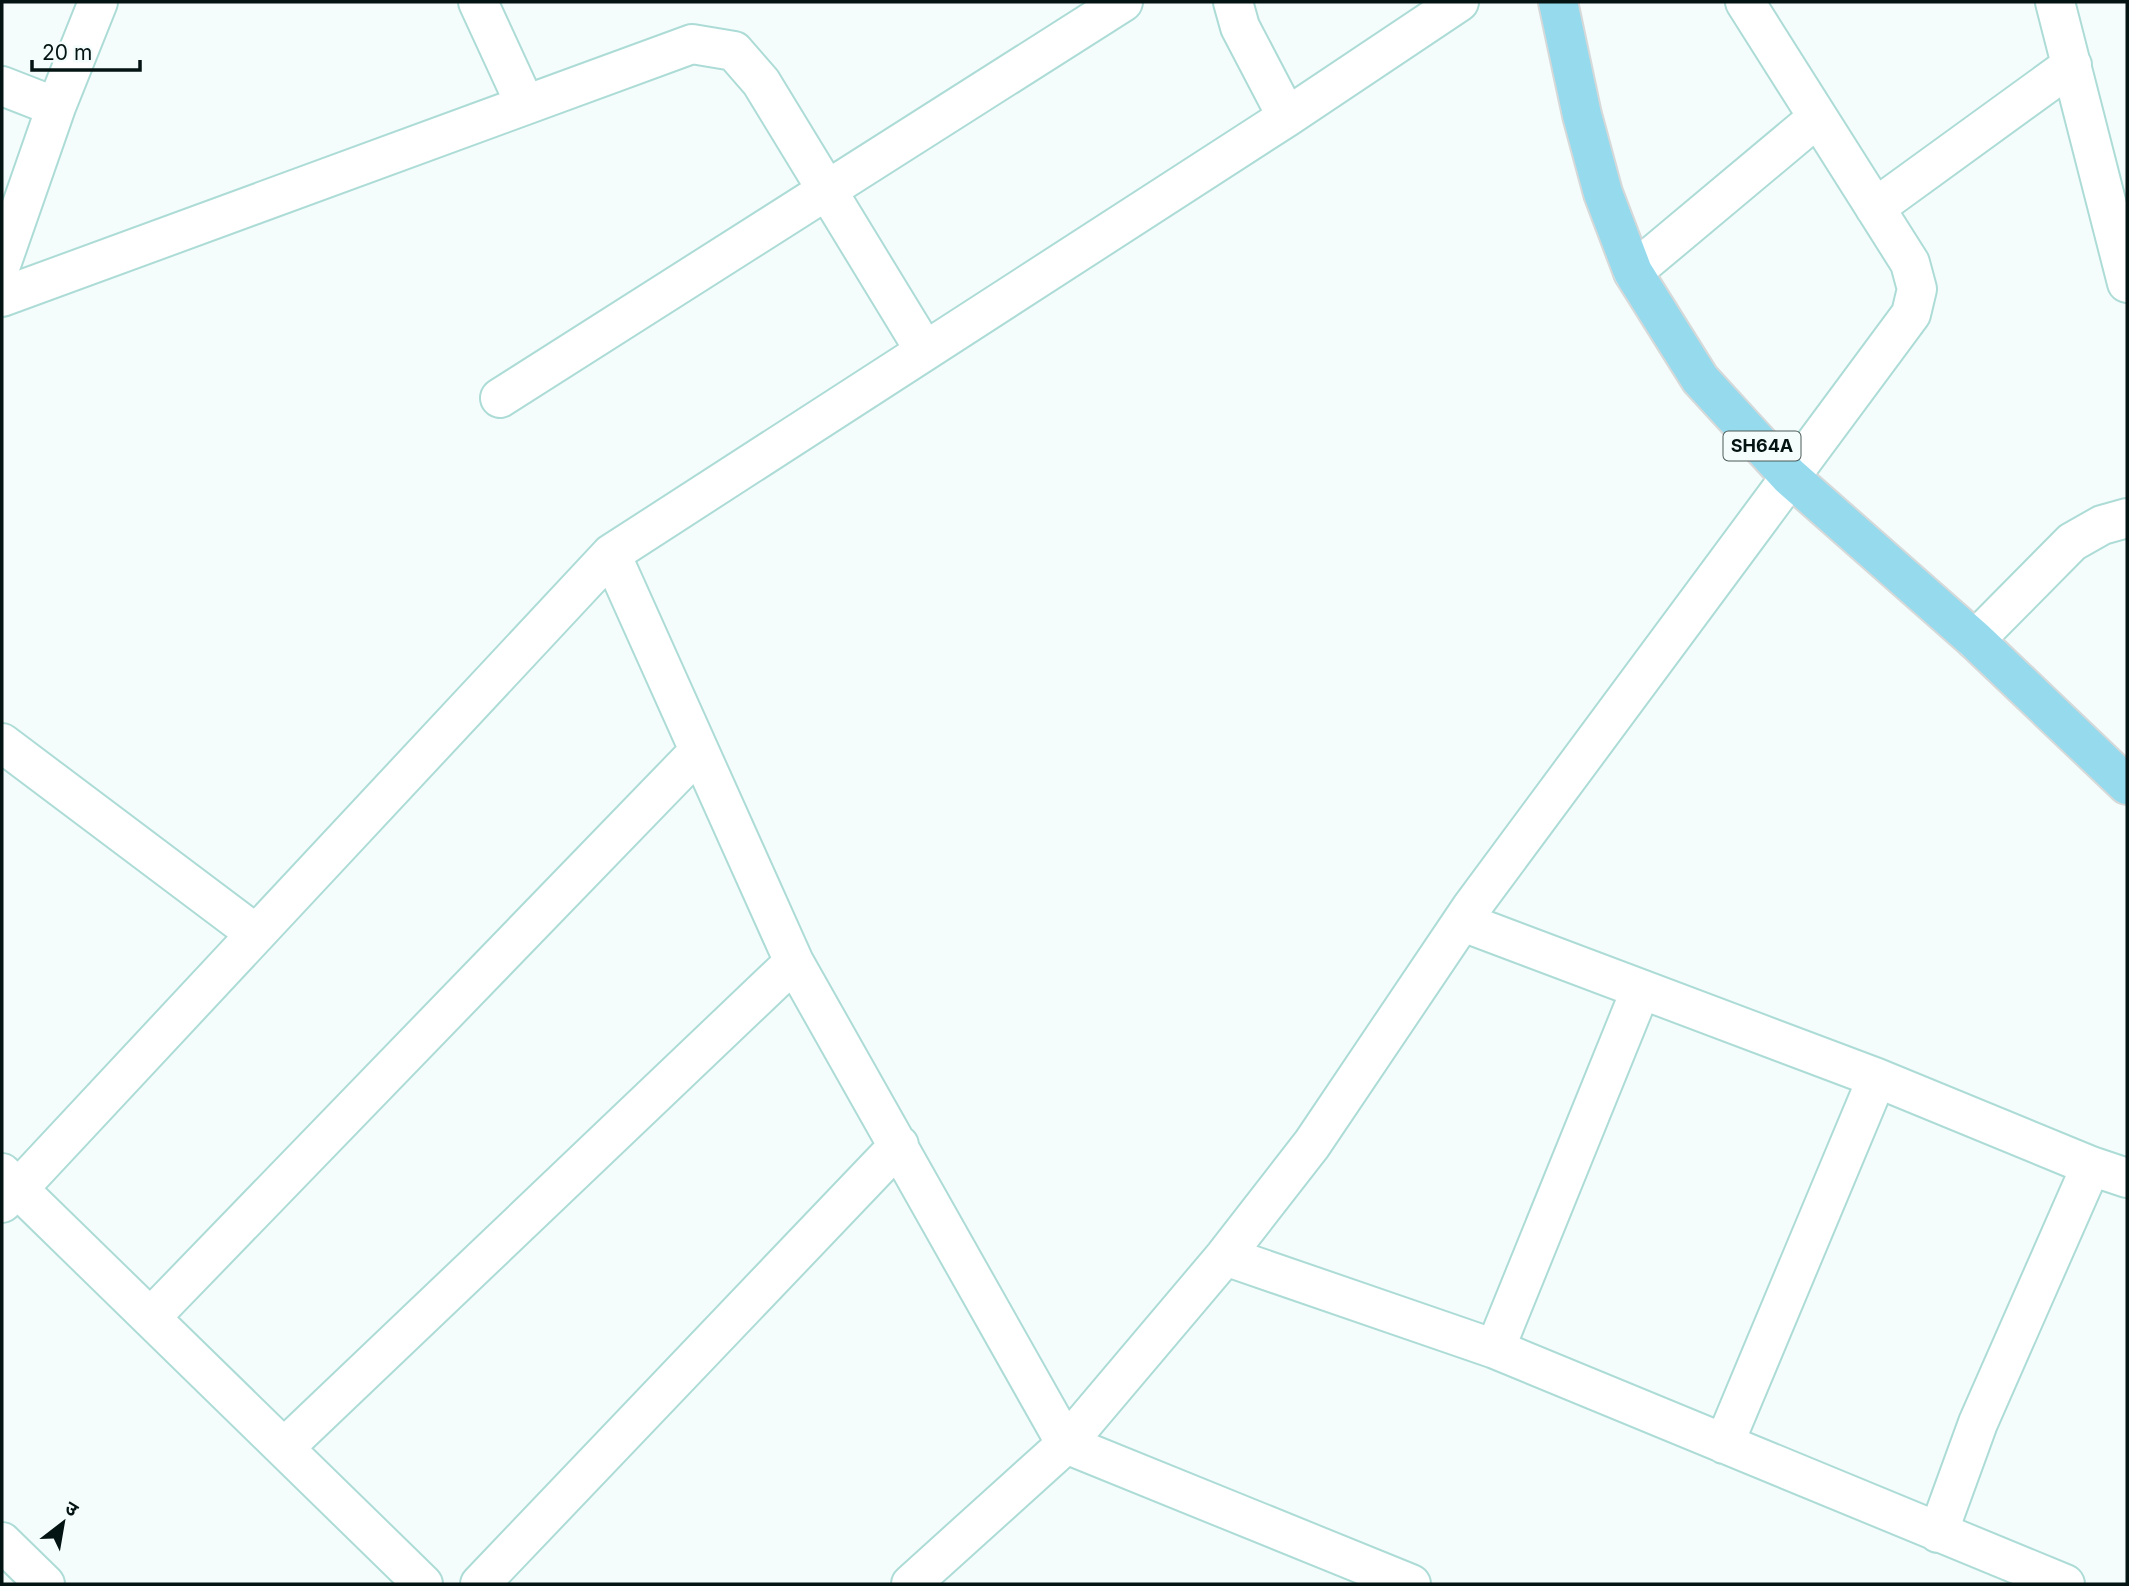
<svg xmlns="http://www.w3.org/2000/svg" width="2129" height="1586" viewBox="0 0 2129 1586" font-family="Inter,'Noto Sans Devanagari',sans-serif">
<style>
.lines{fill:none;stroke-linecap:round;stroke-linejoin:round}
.minor-casing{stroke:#addcd7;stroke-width:42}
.major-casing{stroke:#d7d9d9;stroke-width:42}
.minor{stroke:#fff;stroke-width:38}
.major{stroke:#95daed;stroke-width:38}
.labels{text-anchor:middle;stroke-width:6;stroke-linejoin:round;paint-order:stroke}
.shield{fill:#f4fdfc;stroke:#4b5a58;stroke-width:2}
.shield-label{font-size:18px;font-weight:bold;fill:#031412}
</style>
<rect width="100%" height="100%" fill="#f4fdfc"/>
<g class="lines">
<!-- minor casing -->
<g class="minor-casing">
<path id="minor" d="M478,2L525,104
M1233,2L1240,27L1287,117
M2055,2L2127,283
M2,86L56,107
M1875,208L2072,65
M2,262L56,107L98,2
M1633,272L1817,118
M2,297L692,44L734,51L761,82L925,351
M500,398L1123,2
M611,554L794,962L1066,1444L1411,1584
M1975,640L2072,542L2102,525L2127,518
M2,743L256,934
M1463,922L1877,1078L2091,1166L2127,1178
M2,1173L423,1584
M2,1203L19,1188L611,554L1287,117L1459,2
M1225,1256L1495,1349L1641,989
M151,1317L699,751
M1495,1349L2065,1584
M1724,1444L1877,1078
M284,1448L794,962
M1938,1533L1978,1423L2091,1166
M2,1542L45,1584
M480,1584L899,1145
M911,1584L1066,1444L1225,1256L1312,1144L1471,908L1911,314L1917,289L1910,263L1745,2"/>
</g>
<!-- major casing -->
<g class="major-casing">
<path id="major" d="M1558,2L1582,115L1603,193L1633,272L1700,379L1789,476L1975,640L2127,785"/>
</g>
<!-- minor -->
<use href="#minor" class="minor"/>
<!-- major -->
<use href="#major" class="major"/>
</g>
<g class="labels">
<!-- shield labels -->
<rect class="shield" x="1723.5" y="431.5" width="77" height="29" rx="5"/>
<g class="shield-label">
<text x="1762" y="452">SH64A</text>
</g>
</g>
<!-- border -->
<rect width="2129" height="1586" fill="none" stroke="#031412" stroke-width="7"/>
<!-- north arrow -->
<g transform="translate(63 1523) rotate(31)" stroke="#f4fdfc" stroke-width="5" paint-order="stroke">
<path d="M0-5L12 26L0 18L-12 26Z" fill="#031412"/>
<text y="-10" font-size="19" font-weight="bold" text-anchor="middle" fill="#031412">उ</text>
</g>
<!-- scale -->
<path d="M32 60v10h108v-10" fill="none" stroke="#031412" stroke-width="3.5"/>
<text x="42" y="60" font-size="21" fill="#031412" stroke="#f4fdfc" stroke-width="5" paint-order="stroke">20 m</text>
</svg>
